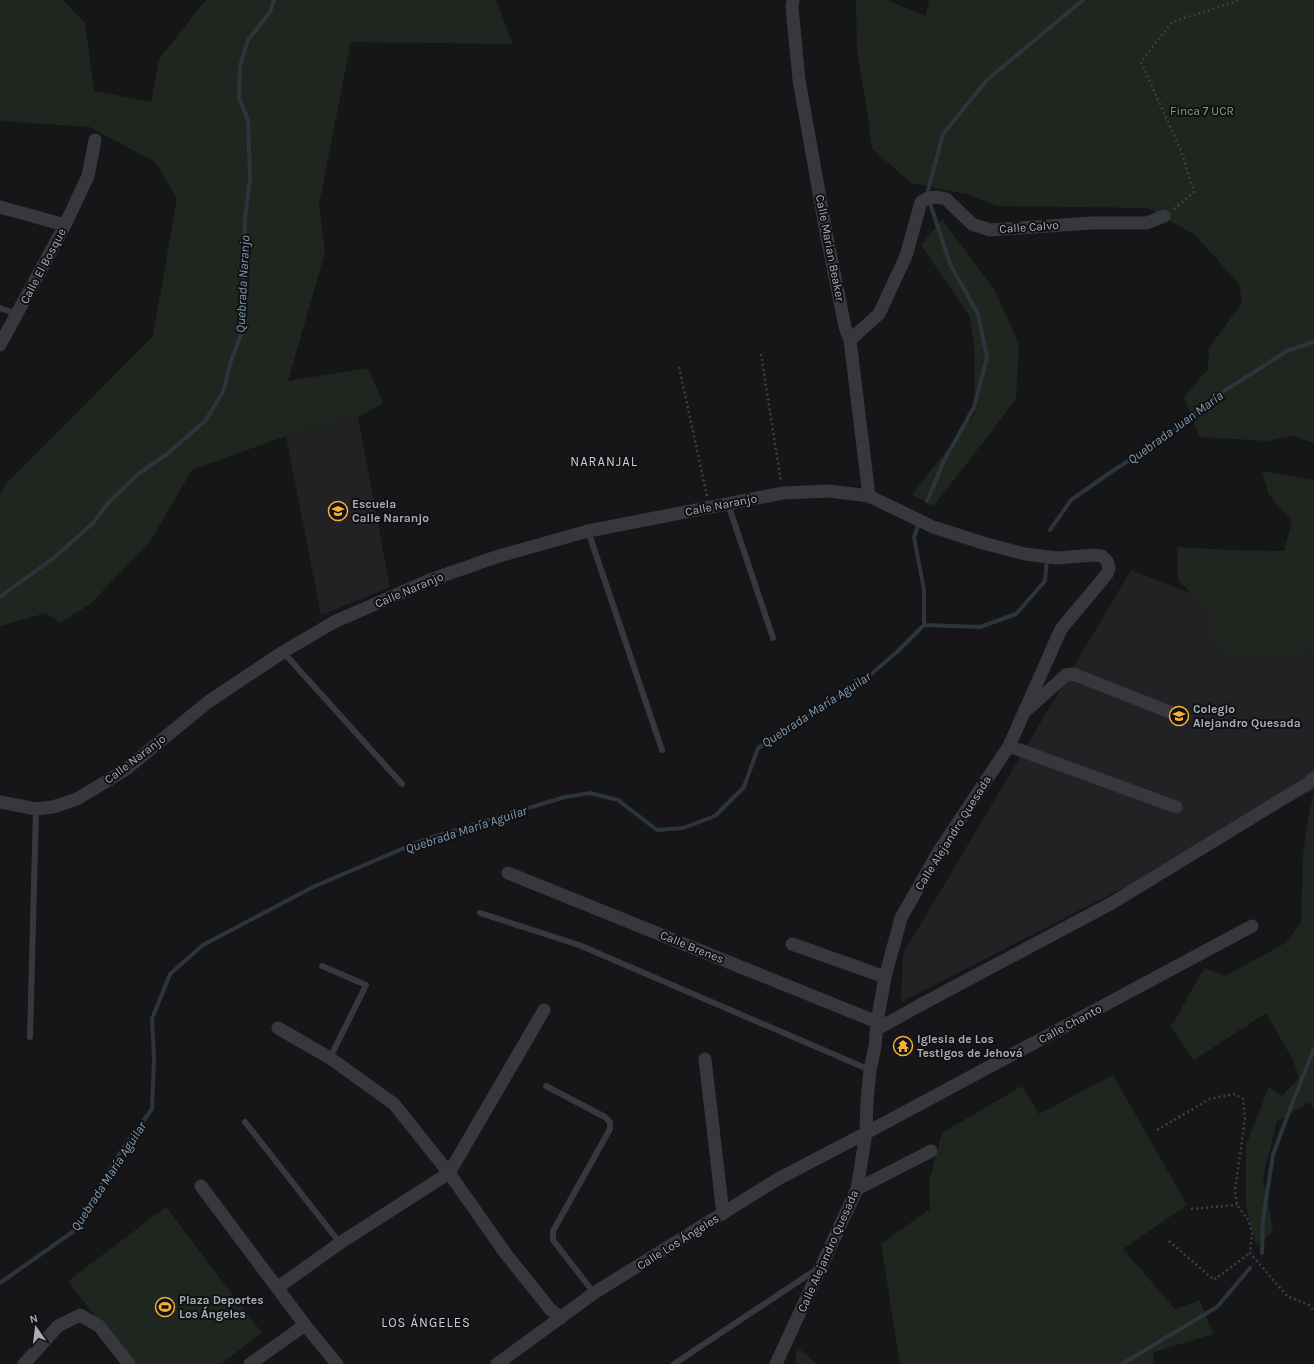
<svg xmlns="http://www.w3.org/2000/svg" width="1314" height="1364" viewBox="0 0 1314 1364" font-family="Karla,sans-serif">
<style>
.built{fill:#222225}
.green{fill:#1e261f}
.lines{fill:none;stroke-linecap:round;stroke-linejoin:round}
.stream{stroke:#2c353c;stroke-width:4}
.path{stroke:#3d3f44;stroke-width:2.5;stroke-dasharray:2 3;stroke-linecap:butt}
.lane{stroke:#37383d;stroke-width:6}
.street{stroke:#37383d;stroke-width:13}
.labels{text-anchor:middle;stroke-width:4;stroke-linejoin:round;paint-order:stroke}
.park-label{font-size:12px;fill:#7fa381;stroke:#111113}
.street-label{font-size:12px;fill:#a8adb8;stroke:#111113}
.poi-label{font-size:12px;font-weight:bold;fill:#a8adb8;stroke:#111113;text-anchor:start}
.water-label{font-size:13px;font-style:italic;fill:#7f9bb3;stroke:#111113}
.neighbourhood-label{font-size:13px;letter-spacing:1px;fill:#c9ccd4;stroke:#111113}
</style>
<rect width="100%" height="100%" fill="#161618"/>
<!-- built -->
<path class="built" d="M358,417L390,587L321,615L286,436Z
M1131,570L1314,641V790L901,1002L903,954Z"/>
<!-- green -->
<path class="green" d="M0,0H63L85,23L94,91L151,102L159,59L206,0H496L513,44L351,42L319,204L325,252L288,381L368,368L383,403L358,417L286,436L192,470L149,543L90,604L60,623L46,613L0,626V494L5,485L153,336L177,198L155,162L90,127L0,121Z
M856,0H887L926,16L929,0H1314V443L1293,436L1267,441L1199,437L1184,397L1208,369L1209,348L1242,303L1239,284L1196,236L1148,208L997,206L967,194L911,183L872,149L866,103L857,53Z
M942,219L994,289L1019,344L1016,399L934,506L912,495L975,413L974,344L970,317L921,245Z
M1262,471L1314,480V655L1311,651L1238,659L1209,642L1211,611L1178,581L1177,547L1229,550L1284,551L1292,521L1269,495Z
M1314,791V1110L1310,1102L1277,1121L1263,1177L1273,1231L1256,1246L1246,1206V1145L1269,1087L1282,1096L1299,1078L1293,1060L1266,1013L1194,1060L1171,1027L1204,968L1225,976L1285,943L1301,922L1303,855L1307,826Z
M1113,1075L1187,1205L1123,1249L1175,1309L1200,1300L1213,1334L1154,1352L1153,1364H900L881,1244L930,1209L929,1182L942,1133L1022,1086L1039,1114Z
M166,1207L262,1333L221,1364H132L68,1281Z
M797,1347L817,1364H795Z"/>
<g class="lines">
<!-- stream -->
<path class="stream" d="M927,501L944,461L974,407L987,357L978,314L950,264L927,194L943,134L987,80L1083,0
M1050,530L1071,500L1111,472L1170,434L1221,393L1287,351L1314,342
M0,597L55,557L93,523L109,502L138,474L167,454L206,420L223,392L231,361L241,334L245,218L250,179L248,120L239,98L240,66L248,40L270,12L274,0
M924,625L980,627L1016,614L1045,581L1047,559
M1262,1253L1263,1219L1273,1155L1293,1101L1314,1049
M0,1283L74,1231L121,1151L152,1109L154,1058L152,1019L170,974L203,945L313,887L423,840L565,797L590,793L618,800L657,830L683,828L715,816L744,787L758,748L863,681L898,651L924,625V590L914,537L918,526
M1122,1364L1217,1307L1250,1268"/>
<!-- path -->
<path class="path" d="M1174,209L1194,192L1181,151L1141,62L1172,22L1240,0
M761,354L781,482
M679,367L707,496
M1157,1130L1210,1099L1234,1094L1243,1099L1245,1119L1235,1190L1237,1205L1249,1221L1252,1233L1250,1253L1287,1296L1309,1305L1314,1311
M1191,1209L1237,1205
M1169,1241L1214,1280L1250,1253"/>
<!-- lane -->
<path class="lane" d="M0,308L17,314
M728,504L773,638
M588,531L662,750
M283,652L402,784
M480,913L579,945L870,1070
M322,966L366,985L330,1058
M30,1037L36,809
M546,1086L605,1117L610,1122V1129L553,1231V1240L594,1293
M245,1122L340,1243
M674,1364L817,1269"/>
<!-- street -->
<path class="street" d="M793,0L792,7L799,80L826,232L845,327L850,340L869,496
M0,207L65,225
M850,340L879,314L906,256L921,202L928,198L937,197L946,199L972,224L990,230L1092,223H1147L1164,216
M0,345L65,225L88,176L95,140
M1028,709L1066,675L1073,674L1170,712
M1009,746L1176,807
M0,802L36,809L53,807L77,799L125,770L208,702L283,652L334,622L430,580L499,556L588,531L783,493L829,491L869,496L933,527L983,543L1025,554L1057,558L1094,555L1102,556L1107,561L1109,568L1107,574L1061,629L1009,746L939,851L901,918L885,977L877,1022L875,1047L870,1070L867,1101L866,1133L857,1189L776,1364
M508,873L877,1022
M792,944L885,977
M278,1028L330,1058L394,1104L449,1173L506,1254L550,1309L561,1318
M877,1029L924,1003L1112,903L1307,784L1314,778
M705,1059L723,1214
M201,1186L305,1325L337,1364
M857,1189L931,1151
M277,1288L340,1243L449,1173L544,1010
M24,1364L58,1326L80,1315L99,1326L129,1364
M250,1364L305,1325
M497,1364L594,1293L778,1179L866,1133L1252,926"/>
</g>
<!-- icons -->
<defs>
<g id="school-ring" transform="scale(1)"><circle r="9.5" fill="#111113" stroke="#f2b134" stroke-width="1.5"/><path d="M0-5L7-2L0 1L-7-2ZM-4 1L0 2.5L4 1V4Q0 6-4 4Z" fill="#f2b134"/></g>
<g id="temple-ring" transform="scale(1)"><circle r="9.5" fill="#111113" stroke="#f2b134" stroke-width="1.5"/><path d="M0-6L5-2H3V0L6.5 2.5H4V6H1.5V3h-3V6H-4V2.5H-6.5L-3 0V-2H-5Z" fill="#f2b134"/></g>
<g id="stadium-ring" transform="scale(1)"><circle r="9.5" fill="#111113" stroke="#f2b134" stroke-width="1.5"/><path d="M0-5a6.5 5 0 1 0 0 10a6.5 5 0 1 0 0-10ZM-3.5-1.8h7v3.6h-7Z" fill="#f2b134"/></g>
</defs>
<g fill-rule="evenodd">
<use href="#school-ring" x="338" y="511"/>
<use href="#school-ring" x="1179" y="716"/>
<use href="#temple-ring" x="903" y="1046"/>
<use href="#stadium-ring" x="165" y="1307"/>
</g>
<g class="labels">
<!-- park labels -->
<g class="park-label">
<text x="1202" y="115">Finca 7 UCR</text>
</g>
<!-- street labels -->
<g class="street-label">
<text transform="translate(1029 227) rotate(-4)" y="4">Calle Calvo</text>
<text transform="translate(830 248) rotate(79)" y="4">Calle Marian Beaker</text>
<text transform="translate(43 266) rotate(-62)" y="4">Calle El Bosque</text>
<text transform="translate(721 505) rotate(-11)" y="4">Calle Naranjo</text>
<text transform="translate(409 590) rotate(-23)" y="4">Calle Naranjo</text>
<text transform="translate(135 759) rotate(-37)" y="4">Calle Naranjo</text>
<text transform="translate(953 833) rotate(-58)" y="4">Calle Alejandro Quesada</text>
<text transform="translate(692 947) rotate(22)" y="4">Calle Brenes</text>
<text transform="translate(1070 1024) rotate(-28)" y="4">Calle Chanto</text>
<text transform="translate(678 1242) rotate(-32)" y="4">Calle Los Ángeles</text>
<text transform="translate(828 1251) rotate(-66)" y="4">Calle Alejandro Quesada</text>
</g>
<!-- poi labels -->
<g class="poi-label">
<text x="352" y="508">Escuela<tspan x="352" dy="14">Calle Naranjo</tspan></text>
<text x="1193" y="713">Colegio<tspan x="1193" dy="14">Alejandro Quesada</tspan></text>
<text x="917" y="1043">Iglesia de Los<tspan x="917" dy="14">Testigos de Jehová</tspan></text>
<text x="179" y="1304">Plaza Deportes<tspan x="179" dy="14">Los Ángeles</tspan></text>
</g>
<!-- water labels -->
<g class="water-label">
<text transform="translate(242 284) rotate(-87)" y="5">Quebrada Naranjo</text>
<text transform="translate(1175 427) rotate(-36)" y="5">Quebrada Juan María</text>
<text transform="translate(816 709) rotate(-33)" y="5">Quebrada María Aguilar</text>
<text transform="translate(466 829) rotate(-18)" y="5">Quebrada María Aguilar</text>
<text transform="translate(108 1176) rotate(-57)" y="5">Quebrada María Aguilar</text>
</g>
<!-- neighbourhood labels -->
<g class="neighbourhood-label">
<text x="604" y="466">NARANJAL</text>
<text x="426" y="1327">LOS ÁNGELES</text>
</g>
</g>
<!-- north arrow -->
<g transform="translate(36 1328) rotate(346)" stroke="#111113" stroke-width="3" paint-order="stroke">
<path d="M0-3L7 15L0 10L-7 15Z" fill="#a8adb8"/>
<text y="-6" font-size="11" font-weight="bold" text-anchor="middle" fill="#a8adb8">N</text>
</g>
</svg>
